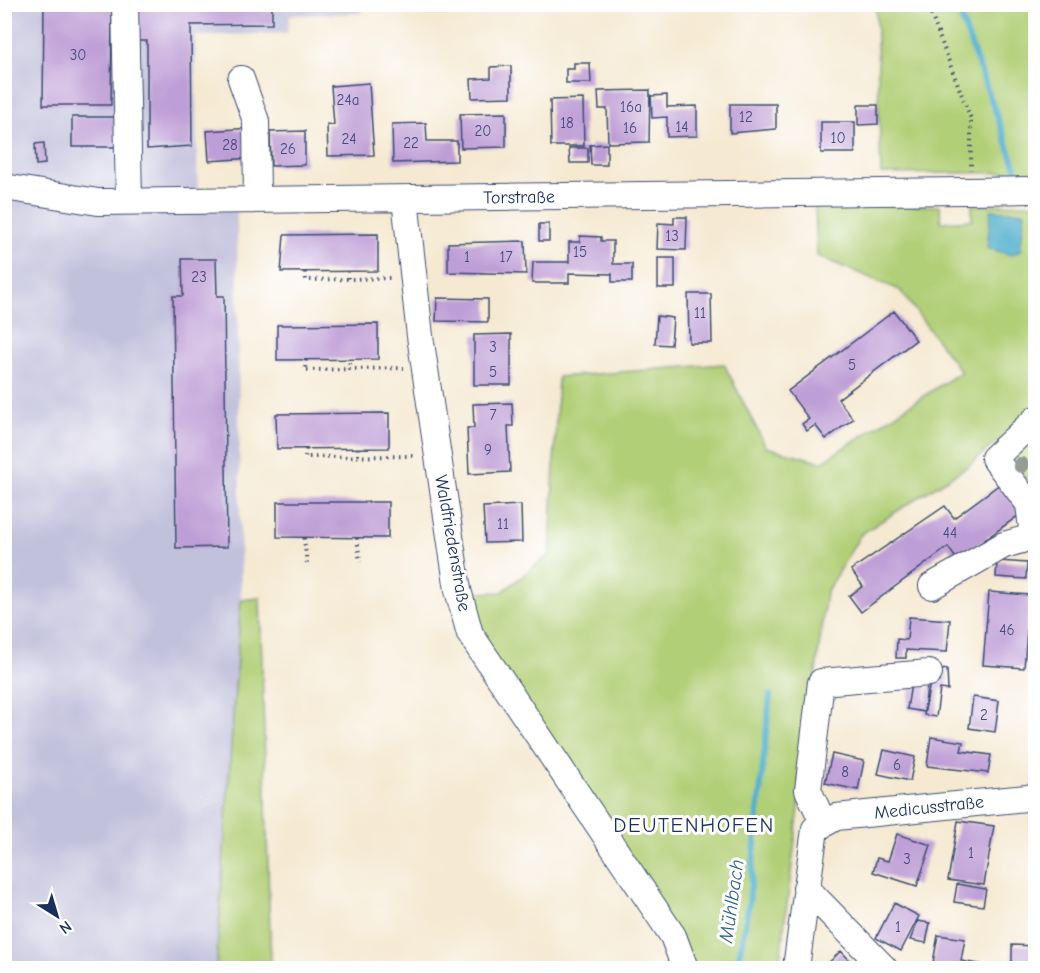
<svg xmlns="http://www.w3.org/2000/svg" width="1040" height="973" viewBox="0 0 1040 973" font-family="'Comic Neue',sans-serif">
<style>
.industrial{fill:#c2c1dc}
.green{fill:#b1cf76;stroke:#667f6a;stroke-width:1.5}
.water{fill:#4cadcb;stroke:#346e94;stroke-width:1.5}
.lines{fill:none;stroke-linecap:round;stroke-linejoin:round}
.stream{stroke:#4cadcb;stroke-width:6}
.building{fill:#be9ed6}
.minor-casing{stroke:#3c4b6f;stroke-width:28}
.path{stroke:#3c4b6f;stroke-width:4;stroke-dasharray:1.5 4.5;stroke-linecap:butt}
.minor{stroke:#fff;stroke-width:26}
.tree{fill:#969d96}
.labels{text-anchor:middle;stroke-width:6;stroke-linejoin:round;paint-order:stroke}
.number-label{font-size:15px;fill:#444b7c}
.street-label{font-size:18px;fill:#1b2f5e;stroke:#fff}
.water-label{font-size:20px;font-style:italic;fill:#2f618a;stroke:#fff}
.quarter-label{font-size:21px;letter-spacing:1.5px;fill:#1b2f5e;stroke:#fff}
</style>
<rect width="100%" height="100%" fill="#fff"/>
<filter id="ink" filterUnits="userSpaceOnUse"><feTurbulence type="fractalNoise" baseFrequency=".0167" numOctaves="2"/><feDisplacementMap in="SourceGraphic" scale="12" xChannelSelector="R" yChannelSelector="G"/><feConvolveMatrix kernelMatrix="1 2 1 2 8 2 1 2 1" color-interpolation-filters="sRGB"/></filter>
<filter id="wash" filterUnits="userSpaceOnUse"><feTurbulence type="fractalNoise" baseFrequency=".008" numOctaves="4" result="noise"/><feDisplacementMap in="SourceGraphic" scale="24" xChannelSelector="R" yChannelSelector="G"/><feGaussianBlur stdDeviation="1.35" result="paint"/><feColorMatrix in="noise" values="0 0 0 0 0 0 0 0 0 0 0 0 0 0 0 0 0 1.4 0 .05"/><feComposite in="paint" operator="in"/></filter>
<g filter="url(#wash)">
<rect width="100%" height="100%" fill="#f5e9d2"/>
<!-- industrial -->
<path class="industrial" d="M5,5H361V13L290,15L287,33L195,36L198,210L237,211L241,600L216,968H5Z"/>
<!-- green -->
<path class="green" d="M876,5H1026L1035,14V172L881,174Z
M1035,204V410L968,466L861,534L826,592L779,968H689L474,631L471,593L502,592L550,554L558,377L724,364L766,447L822,462L961,372L900,290L817,256L815,206H940L941,222L972,220V205Z
M1035,427V493L1007,452Z
M260,598L271,968H216L241,600Z"/>
<!-- water -->
<path class="water" d="M991,210L1025,212L1020,251L1011,255L987,248Z"/>
<g class="lines">
<!-- stream -->
<path class="stream" d="M956,4L1016,168
M737,968L749,903L770,695"/>
</g>
<g id="blocks">
<!-- building -->
<path class="building" d="M44,4H112L111,105H43Z
M138,4H272V24L191,25L192,146L147,149V41H137Z
M574,63H590L591,83H566V69H574Z
M511,66V97L472,98L471,79L491,78V67Z
M369,83L374,155L328,156L327,124L334,125L331,86Z
M650,90L649,142L608,143L607,109H599L598,91Z
M667,95V107L697,106V136L667,137V117L652,118L651,96Z
M583,99L584,146H551L550,100Z
M730,104H776V129L730,133Z
M858,105H878V124L858,125Z
M506,113V147L461,148L460,114Z
M72,117H117V147H72Z
M821,122H855V153H821Z
M426,123L427,141H457V161L393,163L392,124Z
M251,128L253,158L209,161L207,131Z
M305,131V165L271,166L270,132Z
M44,143L45,164L36,165L35,144Z
M607,144V165H591L590,145Z
M569,148H588V163H570Z
M674,217H687L686,250L657,249L658,223L674,224Z
M539,224H549V241H539Z
M378,234V271L281,272L284,235Z
M580,236L601,237V241H613V264H632V282H612V274L569,273V283H532L533,262H569V242H580Z
M525,241L526,274L448,272V243Z
M658,258H675V288H658Z
M182,259H216L217,296H224L227,547L176,548L173,296H183Z
M688,294H711L712,343H689Z
M437,298L488,299V322L436,321Z
M894,311L916,340L838,399L853,419L826,439L815,425L807,431L802,424L809,419L788,391Z
M657,316L673,318L671,345L655,344Z
M378,324V359L277,360V325Z
M511,334V385H474V335Z
M512,403L513,426H508L510,472L469,474L467,428H474L473,404Z
M389,413V448L277,449L276,414Z
M1004,481L1026,510L957,560L948,547L861,612L849,596L863,586L851,570L945,506L954,518Z
M277,502H388V538L277,537Z
M521,505L522,542L485,543L483,507Z
M997,561L1027,563L1026,579L996,577Z
M989,592L1030,595L1024,668L983,665Z
M909,617L950,620L947,652L906,650V658H896L897,639L907,640Z
M947,669L948,690L940,689L936,717L924,715L932,672Z
M911,684L927,686L924,712L907,709Z
M973,697L999,701L995,732L969,728Z
M931,737L963,742L961,751L991,755L988,773L927,766Z
M884,750L915,757L910,781L878,774Z
M832,754L864,761L858,790L825,783Z
M958,821L994,826L984,885L948,880Z
M897,834L931,845L917,886L873,872L877,858L888,861Z
M957,884L986,889L983,906L954,902Z
M894,903L919,916L901,951L876,938Z
M918,921L930,923L926,943L910,940Z
M938,935L965,939L961,961L985,965L984,968H932Z
M1012,945L1035,946V968H1012Z
M841,951L857,968H823Z"/>
</g>
</g>
<g filter="url(#ink)">
<use href="#blocks" fill-opacity="0" stroke="#3c4b6f" stroke-width="1.5"/>
<g class="lines">
<!-- minor casing -->
<g class="minor-casing">
<path id="minor" d="M125,4L129,201
M241,79L256,121L257,198
M4,187L98,202L1036,190
M405,199L420,336L458,590L470,634L673,936L685,968
M1033,537L1029,504L994,458L1036,419
M932,586L1004,545L1036,536
M823,822L808,790L821,682L929,673
M806,888L884,968
M796,968L815,829L836,817L1036,797"/>
</g>
<!-- path -->
<path class="path" d="M927,4L971,119V170
M348,271V279
M305,272L306,280L392,278
M306,360L305,370L404,368
M349,370L350,359
M358,448V456
M306,449L305,457L416,456
M304,538L307,564
M357,538L360,562"/>
<!-- minor -->
<use href="#minor" class="minor"/>
</g>
<!-- trees -->
<circle class="tree" cx="1021" cy="465" r="8"/>
</g>
<g class="labels">
<!-- number labels -->
<g class="number-label">
<text x="78" y="60">30</text>
<text x="348" y="105">24a</text>
<text x="631" y="112">16a</text>
<text x="746" y="122">12</text>
<text x="567" y="128">18</text>
<text x="682" y="132">14</text>
<text x="630" y="133">16</text>
<text x="483" y="136">20</text>
<text x="838" y="143">10</text>
<text x="349" y="144">24</text>
<text x="411" y="148">22</text>
<text x="230" y="150">28</text>
<text x="288" y="154">26</text>
<text x="672" y="241">13</text>
<text x="580" y="257">15</text>
<text x="467" y="262">1</text>
<text x="506" y="262">17</text>
<text x="199" y="282">23</text>
<text x="700" y="318">11</text>
<text x="493" y="352">3</text>
<text x="852" y="370">5</text>
<text x="493" y="377">5</text>
<text x="493" y="420">7</text>
<text x="488" y="455">9</text>
<text x="503" y="529">11</text>
<text x="950" y="538">44</text>
<text x="1007" y="635">46</text>
<text x="984" y="720">2</text>
<text x="897" y="770">6</text>
<text x="845" y="777">8</text>
<text x="971" y="858">1</text>
<text x="907" y="864">3</text>
<text x="898" y="932">1</text>
</g>
<!-- street labels -->
<g class="street-label">
<text transform="translate(519 197) rotate(-1)" y="6">Torstraße</text>
<text transform="translate(453 543) rotate(80)" y="6">Waldfriedenstraße</text>
<text transform="translate(929 807) rotate(-6)" y="6">Medicusstraße</text>
</g>
<!-- water labels -->
<g class="water-label">
<text transform="translate(731 901) rotate(-82)" y="7">Mühlbach</text>
</g>
<!-- quarter labels -->
<g class="quarter-label">
<text x="694" y="832">DEUTENHOFEN</text>
</g>
</g>
<!-- margin -->
<rect width="1040" height="973" fill="none" stroke="#fff" stroke-width="24"/>
<!-- north arrow -->
<g transform="translate(57 916) rotate(143)" stroke="#ffffff" stroke-width="4.5" paint-order="stroke">
<path d="M0-4.5L10 22L0 15L-10 22Z" fill="#1b2f5e"/>
<text y="-9" font-size="16" font-weight="bold" text-anchor="middle" fill="#1b2f5e">N</text>
</g>
</svg>
